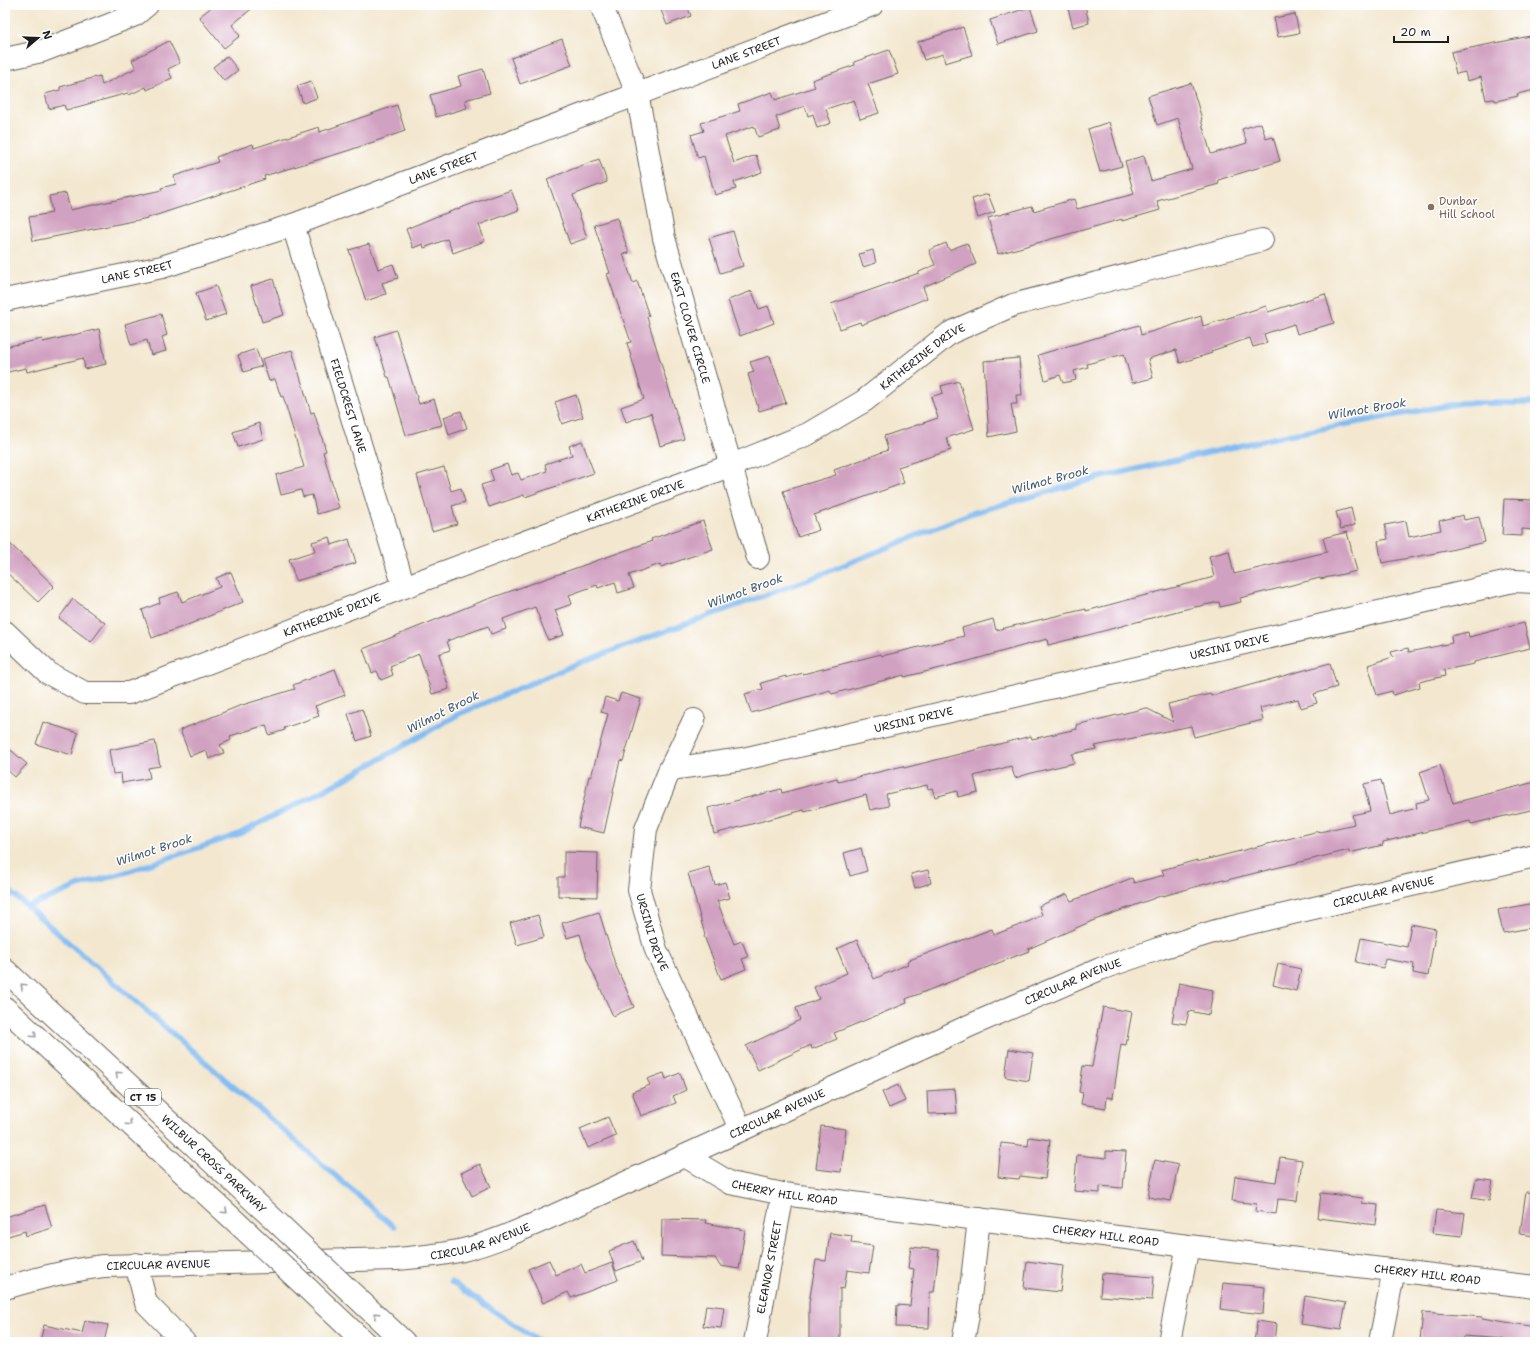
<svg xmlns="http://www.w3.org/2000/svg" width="1540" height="1347" viewBox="0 0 1540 1347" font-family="'Shantell Sans',sans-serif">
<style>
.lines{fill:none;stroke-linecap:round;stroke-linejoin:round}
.stream{stroke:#82bcf3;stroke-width:5.5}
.building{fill:#d1a1c1}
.street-casing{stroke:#67635b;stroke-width:24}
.secondary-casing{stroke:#67635b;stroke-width:24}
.highway-casing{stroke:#67635b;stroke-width:24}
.street{stroke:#fff;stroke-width:22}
.secondary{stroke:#fff;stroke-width:22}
.highway{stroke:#fff;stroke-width:22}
.highway-bridge-casing{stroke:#67635b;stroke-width:24;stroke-linecap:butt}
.highway-bridge{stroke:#fff;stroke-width:22}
.oneway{stroke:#999}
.education-dot{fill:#8d6e63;stroke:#fff;stroke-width:1.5}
.labels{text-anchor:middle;stroke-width:3;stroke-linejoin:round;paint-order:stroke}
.shield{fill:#fff;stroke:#606060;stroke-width:1}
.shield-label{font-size:10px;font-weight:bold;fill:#1c1c1c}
.street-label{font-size:11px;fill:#1c1c1c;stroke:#fff}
.education-label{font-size:11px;fill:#785e54;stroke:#fff;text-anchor:start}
.water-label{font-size:12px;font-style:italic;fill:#455c72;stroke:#fff}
</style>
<rect width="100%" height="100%" fill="#fff"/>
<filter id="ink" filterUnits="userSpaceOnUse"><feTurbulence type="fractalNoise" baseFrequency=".025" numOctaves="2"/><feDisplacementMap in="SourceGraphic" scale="8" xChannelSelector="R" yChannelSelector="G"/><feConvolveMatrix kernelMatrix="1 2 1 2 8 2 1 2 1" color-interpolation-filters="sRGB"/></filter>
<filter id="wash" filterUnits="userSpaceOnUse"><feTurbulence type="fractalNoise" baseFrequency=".012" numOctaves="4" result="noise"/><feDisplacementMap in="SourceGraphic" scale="16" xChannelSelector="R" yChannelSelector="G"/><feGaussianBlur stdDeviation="0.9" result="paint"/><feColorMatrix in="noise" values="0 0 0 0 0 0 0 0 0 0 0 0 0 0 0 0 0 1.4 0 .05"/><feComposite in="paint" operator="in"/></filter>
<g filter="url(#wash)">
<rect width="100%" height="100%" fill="#f3e7cf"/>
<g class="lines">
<!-- stream -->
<path class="stream" d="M5,887L394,1227
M27,907L78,886L127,872L239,834L343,780L459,714L581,662L810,579L969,514L1097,478L1283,436L1461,403H1535
M451,1282L540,1342"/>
</g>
<g id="blocks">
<!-- building -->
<path class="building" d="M214,5H256L232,25L240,36L224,48L199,17Z
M659,5H687L691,16L667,25Z
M1067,5H1085L1089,23L1073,27Z
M1030,7L1038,31L998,44L990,20Z
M1295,14L1299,33L1278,37L1274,18Z
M963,27L972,55L945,63L943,54L924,60L918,42Z
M1535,35V90L1517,94L1518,96L1496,101L1493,99L1486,100L1481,77L1467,81L1465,72L1456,74L1451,52Z
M562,39L572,65L520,84L511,58Z
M169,41L180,63L168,69L172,78L147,90L146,87L129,95L128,93L66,110L64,105L49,109L45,94L60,90V87L100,76L102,85L136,68L132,60Z
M889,50L898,74L868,84L879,113L860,119L854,100L826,109L831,123L817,128L813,114L808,116L805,106L776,117L780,130L758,137L754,126L725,136L734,163L756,155L762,172L734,182L736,189L715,195L704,156L698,158L691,135L704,131L701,123L740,111L738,104L772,92L775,100L815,87L812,80L855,65L854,62Z
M227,56L238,70L224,81L213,67Z
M483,69L490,93L465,100L467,108L436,117L430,95L461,86L458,76Z
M311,81L317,98L303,103L297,86Z
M1191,83L1202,119L1201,120L1211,154L1247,143L1242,129L1261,123L1266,139L1273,137L1280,161L1218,180L1219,184L1157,201L1160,210L1122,221V219L998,254L988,218L1032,206L1034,211L1074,199L1077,209L1134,194L1125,161L1144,156L1151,181L1192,169L1178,118L1157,125L1148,96Z
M397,105L405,131L347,151L264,176L265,179L148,218L33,241L29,217L52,213L49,196L66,193L70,210L162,190L161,188L176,184L174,176L218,162L216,157L253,144L254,148L319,127L320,132Z
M1109,122L1122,166L1100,172L1088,129Z
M599,159L607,182L573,195L587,238L570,244L547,179Z
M511,190L519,210L479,225L485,241L453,253L447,239L424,248L423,244L413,248L406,229L435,217Z
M988,194L995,212L978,218L972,199Z
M617,218L629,253L623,254L633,283L637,281L649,316L647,317L684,439L660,446L651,413L626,422L621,407L644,399L627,343L631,342L607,274L610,273L594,225Z
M733,231L743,266L720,273L709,238Z
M946,243L949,250L967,243L976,264L923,287L927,298L861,325L860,322L840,329L831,304L919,273V272L935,265L929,250Z
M369,244L378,269L393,264L398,278L382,283L386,294L366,301L349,250Z
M873,250L876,263L863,267L859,254Z
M273,279L284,315L262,322L251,286Z
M216,286L226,314L206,321L196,293Z
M752,291L759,309L768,306L774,323L740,336L728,300Z
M1325,294L1334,323L1297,334L1294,324L1264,334L1267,343L1253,347L1250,338L1211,351L1212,353L1180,363L1176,350L1148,359L1153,378L1132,383L1124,354L1087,364L1088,367L1074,371L1076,380L1063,383L1060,375L1045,380L1038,355L1139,325L1141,335L1201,316L1203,326L1266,306L1268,312Z
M161,314L167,335L162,337L166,351L151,355L147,340L131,345L125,324Z
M99,329L106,364L85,369L83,358L27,372L26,368L8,372L5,359V347L42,339L43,342Z
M396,330L419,404L434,399L442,425L406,435L389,377H387L375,337Z
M256,349L262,366L244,372L238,355Z
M292,350L311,413L314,412L326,451L323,452L339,508L317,514L312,495L303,497L301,490L281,495L276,475L304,467L283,396L281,397L275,379L269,381L262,359Z
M770,356L786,403L759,411L748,374L754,372L750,362Z
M1019,358L1022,395H1016L1017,404H1011L1016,431L989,437L984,361Z
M959,381L974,429L946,438L951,450L898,467L904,483L814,515L819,530L798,537L783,491L836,475L834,470L888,450L884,436L938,418L931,397L943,393L941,386Z
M576,395L583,417L562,424L555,402Z
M461,411L467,428L449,435L444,417Z
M259,423L263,439L238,447L233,432Z
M582,441L594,473L525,497L524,495L489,507L481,485L494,481L490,470L507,464L511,475L518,473L521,480L547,471L545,464L572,455L569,446Z
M444,467L451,491L461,488L465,502L452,506L457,524L432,531L417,475Z
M1504,499L1535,500V530L1522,529V536L1502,535Z
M1351,508L1355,525L1341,529L1336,512Z
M1463,515L1464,520L1479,517L1485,542L1446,551L1382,563L1378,541L1388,539L1385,525L1406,521L1409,537L1441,530L1439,521Z
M703,521L713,549L661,567L660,564L629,575L634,588L618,593L615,582L598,588L597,585L569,595L572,604L555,610L564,635L548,640L535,607L503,619L506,629L491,634L488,626L447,641L450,650L439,654L449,689L432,694L419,654L390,666L393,675L381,680L377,671L372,673L363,649L480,602L652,541L651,539Z
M1347,532L1357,571L1320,579V578L1240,598L1241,602L1220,607L1219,602L1181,610L1092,634L1048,645L1047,639L965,662L904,677V675L832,694L830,690L751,713L745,694L763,689L761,683L786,676V678L803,673V674L881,654L882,656L964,636L962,628L993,619L996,630L1086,609V611L1214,577L1209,556L1229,551L1234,574L1327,552L1323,538Z
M330,537L332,545L349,539L356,563L296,581L289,559L315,551L312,542Z
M5,539L54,586L38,602L5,571Z
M231,572L243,602L190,624L152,638L142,610L160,603L159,598L178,592L182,602L220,587L216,578Z
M73,599L105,623L91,642L59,618Z
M1524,623L1530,648L1474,662V664L1444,670L1445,676L1419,682L1420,687L1393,695L1392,691L1377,695L1368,665L1393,657L1391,652L1408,648L1409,652L1452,643L1451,636L1468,632L1469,637Z
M1330,663L1337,687L1314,694L1317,703L1301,708L1298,699L1260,708L1263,720L1194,737L1191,726L1095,746L1096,749L1072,754L1074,763L1035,772L1015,778L1011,766L974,776L978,792L958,797L957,791L935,797L932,788L928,789L927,785L886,794L889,806L870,810L866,795L805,812L804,810L714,834L708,808L781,789L782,793L837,778L838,782L903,766L904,768L1031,736L1032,739L1077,729L1076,725L1146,708L1173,722L1168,704L1210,694L1211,696Z
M335,669L345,695L315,706L319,716L284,728L285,730L269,735L266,725L230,736L231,740L220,745L224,753L209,759L206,750L190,756L180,730L239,706L295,689L293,685Z
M621,693L641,699L623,761L620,760L604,833L578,827L589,776L591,777L608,714L601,712L605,697L618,701Z
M362,709L371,736L357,741L348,714Z
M43,722L78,733L72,755L36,744Z
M155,741L160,766L148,768L150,778L122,783L121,773L113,774L109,750Z
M5,745L27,764L15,777L5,768Z
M1440,765L1453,803L1535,782V809L1471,824L1470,821L1383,842V845L1349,853V850L1223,881V879L1163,896V895L1092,921L1028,949L1029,951L906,999L907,1003L834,1033L837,1039L812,1049L811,1045L758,1070L746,1046L800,1020L796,1008L819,999L814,987L847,973L837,949L857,940L874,979L908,964L907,961L992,929L994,935L1030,921L1042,915L1039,906L1067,894L1071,901L1132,878L1134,883L1164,875L1162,870L1197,860V862L1319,831L1320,832L1354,824L1352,815L1370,811L1364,784L1381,780L1390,815L1417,808L1416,803L1429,800L1420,772Z
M861,848L867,871L850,876L844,853Z
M564,852L598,853L597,897L558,896V877H564Z
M709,867L715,885L725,882L730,898L717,901L734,944L742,941L748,957L742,959L746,969L721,979L704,936L705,935L688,873Z
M928,870L931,883L915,888L911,874Z
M1535,903V927L1503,933L1498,910Z
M599,912L615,964L634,1007L613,1016L587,959L580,934L567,938L562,923Z
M538,915L544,937L517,945L510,923Z
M1411,924L1436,929L1428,976L1413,973L1414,964L1385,959L1383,968L1356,962L1361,938L1407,947Z
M1278,964L1301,969L1296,991L1273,985Z
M1179,983L1213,990L1209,1015L1189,1011L1186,1024L1172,1022Z
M1103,1007L1132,1012L1126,1045L1121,1044L1113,1098L1107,1097L1106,1108L1081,1104L1083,1093L1079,1092L1083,1066L1092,1067Z
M1009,1049L1033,1053L1029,1081L1005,1077Z
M664,1073L666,1079L680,1073L686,1090L673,1096L676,1103L641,1116L632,1092L650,1085L647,1079Z
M898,1085L905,1101L889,1108L882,1092Z
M955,1089L957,1113L928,1114L927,1091Z
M608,1117L616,1136L588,1148L580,1129Z
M821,1126L846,1129L841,1172L816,1169Z
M1029,1137L1050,1140L1045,1179L1020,1176L1019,1179L998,1177L1001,1143L1028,1146Z
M1106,1151L1126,1152L1123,1188L1100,1186V1193L1074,1191L1077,1155L1106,1158Z
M1280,1157L1302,1160L1297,1201L1278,1199L1276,1214L1255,1211L1256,1204L1232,1201L1235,1176L1276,1182Z
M1155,1160L1178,1165L1171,1201L1148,1197Z
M480,1164L491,1187L472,1196L461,1173Z
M1476,1179L1493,1181L1489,1201L1472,1198Z
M1526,1192L1535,1193V1236L1520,1234Z
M1321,1193L1363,1198L1362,1203L1378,1205L1376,1225L1318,1218Z
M45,1205L52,1228L26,1236L25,1231L5,1237V1217Z
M1436,1210L1465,1213L1462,1236L1433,1233Z
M662,1219L706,1220L705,1223L745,1230L739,1269L720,1266L715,1258L661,1256Z
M830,1233L852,1236L851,1243L873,1246L869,1273L847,1270L844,1289L840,1288V1342H809V1303L816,1260L826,1261Z
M634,1241L642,1261L616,1271L609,1251Z
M911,1247L939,1250L934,1292H930L929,1328L896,1327L897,1305L910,1306L914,1269L908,1268Z
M549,1260L556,1275L581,1264L585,1273L612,1263L618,1280L571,1298L568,1292L543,1303L528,1269Z
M1027,1261L1063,1266L1060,1292L1024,1288Z
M1102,1273L1154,1277L1152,1300L1100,1296Z
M1223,1283L1265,1287L1263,1314L1220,1309Z
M1305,1296L1346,1303L1341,1330L1301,1324Z
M706,1305L724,1307L721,1328L703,1326Z
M1423,1312L1482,1317V1318L1535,1327V1342H1502L1503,1339L1464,1336L1463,1342H1420Z
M85,1321L108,1325L104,1342H40L44,1325L82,1333Z
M1257,1321L1277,1324L1275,1342H1254Z"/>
</g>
</g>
<g filter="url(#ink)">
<use href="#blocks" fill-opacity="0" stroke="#67635b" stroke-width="1"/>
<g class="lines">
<!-- street casing -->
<g class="street-casing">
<g id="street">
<path id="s1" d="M601,5L637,93L664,238L758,558"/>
<path d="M5,59L42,51L135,15L147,5"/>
<path id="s2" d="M293,225L404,587"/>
<path id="s3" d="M5,632L48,673L85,693H129L404,587L732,465L808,434L864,401L950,333L1013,305L1262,240"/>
<path id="s4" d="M694,720L670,769L646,829L639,890L656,950L741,1130"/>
<path id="s5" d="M670,769L743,759L1513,581L1535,582"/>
<path id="s6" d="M685,1156L730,1183L783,1194L1188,1246L1535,1287"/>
<path d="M136,1264L146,1303L184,1342"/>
<path id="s7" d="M755,1342L783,1194"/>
<path d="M963,1342L968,1315L979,1219"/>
<path d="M1169,1342L1188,1246"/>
<path d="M1380,1342L1394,1270"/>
</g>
</g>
<!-- secondary casing -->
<g class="secondary-casing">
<g id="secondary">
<path id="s8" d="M5,300L162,267L293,225L872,5"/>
<path id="s9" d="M5,1288C38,1278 69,1270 103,1266L397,1259C419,1257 441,1255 463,1250C495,1242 525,1228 555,1215L971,1025L1100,969L1158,949L1216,931L1535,856"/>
</g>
</g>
<!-- highway casing -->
<g class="highway-casing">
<g id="highway">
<path id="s10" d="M5,970L280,1225"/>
<path d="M5,1008L248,1233"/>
<path d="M339,1281L404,1342"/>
<path d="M307,1288L364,1342"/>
</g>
</g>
<!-- street -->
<use href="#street" class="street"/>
<!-- secondary -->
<use href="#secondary" class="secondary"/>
<!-- highway -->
<use href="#highway" class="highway"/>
<!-- highway-bridge casing -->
<g class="highway-bridge-casing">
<path id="highway-bridge" d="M280,1225L339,1281
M248,1233L307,1288"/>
</g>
<!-- highway-bridge -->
<use href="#highway-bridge" class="highway-bridge"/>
</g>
<!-- one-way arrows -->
<defs><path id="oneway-chevron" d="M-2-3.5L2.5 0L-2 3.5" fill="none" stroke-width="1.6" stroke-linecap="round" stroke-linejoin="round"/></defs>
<g class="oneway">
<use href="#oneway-chevron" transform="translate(23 986) rotate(-137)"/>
<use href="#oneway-chevron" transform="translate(34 1035) rotate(43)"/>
<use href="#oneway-chevron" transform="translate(118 1074) rotate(-137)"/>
<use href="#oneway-chevron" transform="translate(129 1123) rotate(43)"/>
<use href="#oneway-chevron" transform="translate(225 1211) rotate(43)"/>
<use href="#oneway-chevron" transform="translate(376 1315) rotate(-137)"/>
</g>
</g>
<!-- markers -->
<circle class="education-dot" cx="1431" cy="207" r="4"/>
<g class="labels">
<!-- shield labels -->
<rect class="shield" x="125" y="1089" width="36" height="16" rx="3"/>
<g class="shield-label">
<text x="143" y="1101">CT 15</text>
</g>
<!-- street labels -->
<g class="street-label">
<text dy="4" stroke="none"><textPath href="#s8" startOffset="783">LANE STREET</textPath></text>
<text dy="4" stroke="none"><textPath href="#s8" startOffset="459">LANE STREET</textPath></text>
<text dy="4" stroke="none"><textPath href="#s8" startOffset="135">LANE STREET</textPath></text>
<text dy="4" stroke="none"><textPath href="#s1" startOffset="336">EAST CLOVER CIRCLE</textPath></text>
<text dy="4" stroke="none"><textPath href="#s3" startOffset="1011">KATHERINE DRIVE</textPath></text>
<text dy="4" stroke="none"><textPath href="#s2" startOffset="189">FIELDCREST LANE</textPath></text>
<text dy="4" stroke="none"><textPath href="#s3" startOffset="687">KATHERINE DRIVE</textPath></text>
<text dy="4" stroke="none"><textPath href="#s3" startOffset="363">KATHERINE DRIVE</textPath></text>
<text dy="4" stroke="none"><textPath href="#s5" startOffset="573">URSINI DRIVE</textPath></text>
<text dy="4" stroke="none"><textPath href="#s5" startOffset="249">URSINI DRIVE</textPath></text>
<text dy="4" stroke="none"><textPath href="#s9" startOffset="1452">CIRCULAR AVENUE</textPath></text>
<text dy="4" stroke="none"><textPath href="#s4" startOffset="225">URSINI DRIVE</textPath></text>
<text dy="4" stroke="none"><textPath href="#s9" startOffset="1128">CIRCULAR AVENUE</textPath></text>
<text dy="4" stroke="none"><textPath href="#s9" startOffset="804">CIRCULAR AVENUE</textPath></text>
<text dy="4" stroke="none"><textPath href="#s10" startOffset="285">WILBUR CROSS PARKWAY</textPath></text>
<text dy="4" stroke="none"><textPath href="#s6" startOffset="108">CHERRY HILL ROAD</textPath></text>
<text dy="4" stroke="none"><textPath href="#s6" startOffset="432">CHERRY HILL ROAD</textPath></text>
<text dy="4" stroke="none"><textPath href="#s9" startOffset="480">CIRCULAR AVENUE</textPath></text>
<text dy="4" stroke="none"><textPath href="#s9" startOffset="156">CIRCULAR AVENUE</textPath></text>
<text dy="4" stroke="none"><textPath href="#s7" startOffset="76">ELEANOR STREET</textPath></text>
<text dy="4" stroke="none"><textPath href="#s6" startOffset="756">CHERRY HILL ROAD</textPath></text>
</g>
<!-- education labels -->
<g class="education-label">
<text x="1439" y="205">Dunbar<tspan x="1439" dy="13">Hill School</tspan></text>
</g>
<!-- water labels -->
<g class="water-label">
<text transform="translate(1367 409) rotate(-10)" y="4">Wilmot Brook</text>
<text transform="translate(1050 480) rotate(-15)" y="4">Wilmot Brook</text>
<text transform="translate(745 591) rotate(-20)" y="4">Wilmot Brook</text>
<text transform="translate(443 712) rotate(-27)" y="4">Wilmot Brook</text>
<text transform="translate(154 850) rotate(-18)" y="4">Wilmot Brook</text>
</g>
</g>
<!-- margin -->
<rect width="1540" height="1347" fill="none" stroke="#fff" stroke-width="20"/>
<!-- north arrow -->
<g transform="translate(38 38) rotate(71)" stroke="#ffffff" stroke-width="3" paint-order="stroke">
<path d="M0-3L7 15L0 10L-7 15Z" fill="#1c1c1c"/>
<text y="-6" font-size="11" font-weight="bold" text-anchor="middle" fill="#1c1c1c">N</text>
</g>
<!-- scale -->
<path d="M1394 36v6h54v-6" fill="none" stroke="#1c1c1c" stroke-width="2"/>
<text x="1400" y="36" font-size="12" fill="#1c1c1c" stroke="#ffffff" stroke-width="3" paint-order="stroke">20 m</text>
</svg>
